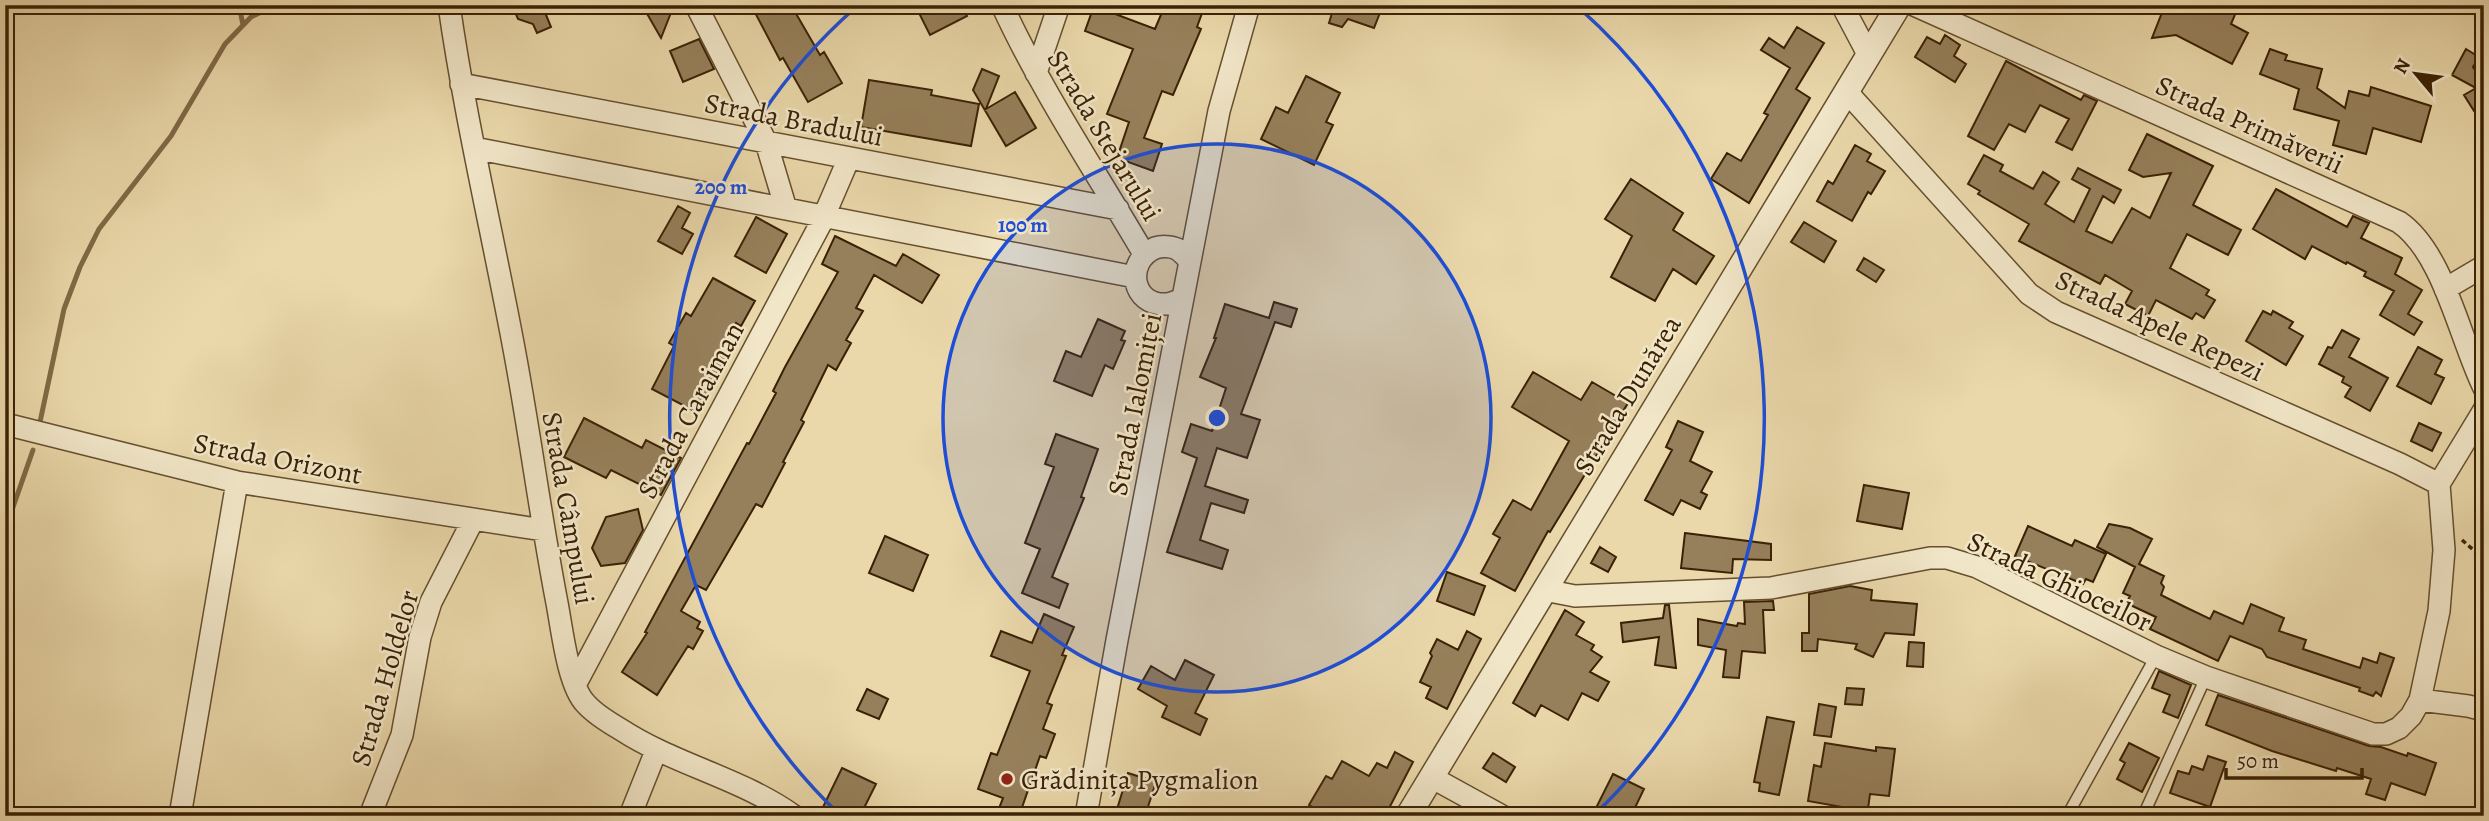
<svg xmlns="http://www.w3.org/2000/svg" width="2489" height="821" viewBox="0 0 2489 821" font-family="Alegreya,serif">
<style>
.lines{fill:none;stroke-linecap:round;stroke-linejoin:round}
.stream{stroke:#806a46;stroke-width:5}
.building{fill:#96805b;stroke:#3a2105;stroke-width:2}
.service-casing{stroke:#664f2e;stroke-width:13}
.minor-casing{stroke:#664f2e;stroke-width:24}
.tertiary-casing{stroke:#664f2e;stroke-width:27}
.path{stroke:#3a2105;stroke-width:3.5;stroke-dasharray:5 3.5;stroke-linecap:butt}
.service{stroke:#f1e6c8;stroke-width:10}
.minor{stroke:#f1e6c8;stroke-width:21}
.tertiary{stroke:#f1e6c8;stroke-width:24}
.ring{fill:none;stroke:#1d4ed8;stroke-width:3.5}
.poi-dot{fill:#8f2418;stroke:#f1e6c8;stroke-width:2.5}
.labels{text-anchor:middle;stroke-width:5;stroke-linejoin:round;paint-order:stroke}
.street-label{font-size:28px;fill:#3a2105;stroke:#f1e6c8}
.poi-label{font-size:28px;fill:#3a2105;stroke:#f1e6c8;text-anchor:start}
.centre{fill:#1d4ed8;stroke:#f1e6c8;stroke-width:3.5}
.ring-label{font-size:21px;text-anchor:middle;font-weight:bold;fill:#1d4ed8;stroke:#f1e6c8;stroke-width:5;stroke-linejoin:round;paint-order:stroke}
</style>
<rect width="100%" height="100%" fill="#ead8aa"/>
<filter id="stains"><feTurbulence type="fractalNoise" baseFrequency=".00286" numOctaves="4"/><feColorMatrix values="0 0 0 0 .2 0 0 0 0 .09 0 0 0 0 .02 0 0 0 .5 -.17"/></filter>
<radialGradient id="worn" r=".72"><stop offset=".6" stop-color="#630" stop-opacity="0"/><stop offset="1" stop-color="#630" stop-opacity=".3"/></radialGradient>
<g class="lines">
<!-- stream -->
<path class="stream" d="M239,5L243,25
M40,422L64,309L80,267L99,229L171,136L225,44L251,17L276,5
M5,530L33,450"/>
</g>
<!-- building -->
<path class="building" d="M512,5H542L551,27L537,33L533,24L518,19Z
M642,5H674L661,38Z
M751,5H791L820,55L824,52L842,83L808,102L783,58L780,60Z
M930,5H962L967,16L930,35L918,11Z
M1165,5H1205L1197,27L1201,29L1173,95L1162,91L1144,138L1162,144L1153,171L1117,158L1129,122L1107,114L1133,49L1085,31L1094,6L1155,29Z
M1317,5H1383L1374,28L1348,19L1342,27L1329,23L1332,13Z
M2165,5H2239L2231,24L2248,33L2232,64L2176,35L2152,38Z
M1797,27L1824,43L1796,89L1810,98L1749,203L1711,179L1727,153L1741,161L1768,115L1764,113L1790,68L1761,50L1769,38L1784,48Z
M1945,35L1960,45L1954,56L1966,64L1955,82L1915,57L1927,37L1940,44Z
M699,39L714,69L683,82L670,51Z
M2270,49L2287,55L2285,60L2322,69L2317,88L2345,108L2349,91L2369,96L2371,87L2431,106L2421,142L2373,128L2366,154L2333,145L2339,121L2294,109L2299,89L2260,74Z
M2466,49L2479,57L2473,67L2484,84V106L2474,111L2464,95L2476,88L2452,75Z
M2006,61L2081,100L2084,95L2097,101L2072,150L2056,142L2069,119L2040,105L2025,132L2009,124L1994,150L1968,136Z
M982,69L999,76L986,109L1015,92L1036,128L1006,146L973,90Z
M1306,76L1340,93L1326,122L1333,125L1314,165L1261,139L1276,107L1288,113Z
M869,80L932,90L931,95L979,104L971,146L861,127Z
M2147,134L2213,166L2193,205L2241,230L2228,255L2187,234L2170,268L2209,290L2206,295L2215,300L2204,318L2196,313L2192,319L2156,300L2148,316L2125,304L2132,291L2105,275L2100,284L2019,241L2029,224L1978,194L1980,191L1968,184L1984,155L2003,165L2000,171L2033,189L2043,172L2059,182L2045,204L2074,222L2090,189L2072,179L2078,168L2121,190L2114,203L2103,196L2086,231L2112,243L2132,208L2150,218L2171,173L2143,177L2129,170Z
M1855,145L1871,154L1867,161L1885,171L1871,194L1868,192L1852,221L1817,201L1828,181L1833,184Z
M1631,179L1683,213L1673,230L1714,256L1696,284L1673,269L1655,301L1611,277L1632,236L1605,219Z
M2276,189L2347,227L2353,216L2369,223L2361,238L2402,258L2395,274L2422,290L2408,314L2422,322L2414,335L2380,315L2394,291L2364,276L2366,272L2347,262L2346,264L2312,246L2305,259L2253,229Z
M678,206L690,213L682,228L693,234L682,254L658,241Z
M756,217L787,234L766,273L735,256Z
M1804,222L1836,241L1824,262L1791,242Z
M835,236L896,266L903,254L939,275L922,303L874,275L856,308L863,311L846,340L851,343L836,370L828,365L801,420L804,422L783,462L785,463L762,507L756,504L706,590L696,585L681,611L700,622L697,628L703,631L693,649L688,646L657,695L622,672L647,633L645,632L747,443L749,444L776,393L773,391L785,367L838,272L822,264Z
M1864,258L1884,270L1876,282L1857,270Z
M713,278L755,301L741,326L736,323L721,351L729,355L698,413L652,389L674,346L669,343L686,313L691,316Z
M1274,302L1297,309L1291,327L1275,322L1241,414L1260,420L1247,458L1217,448L1205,486L1248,500L1244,513L1211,503L1200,540L1228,550L1222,569L1167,552L1197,458L1182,452L1191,424L1212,431L1226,388L1200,377L1216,338H1214L1225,304L1269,318Z
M2263,311L2271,315L2273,311L2293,322L2289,328L2303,336L2286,365L2246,341Z
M1098,319L1125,331L1121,340L1125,341L1113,369L1105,365L1092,396L1054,381L1066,351L1081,357Z
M2342,330L2359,339L2349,357L2388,378L2370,411L2345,397L2351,387L2342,382L2344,377L2319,364L2328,347L2332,348Z
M2418,347L2442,360L2435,374L2444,378L2431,404L2397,386Z
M1533,372L1581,400L1592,382L1628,403L1575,491L1550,532L1548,531L1515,591L1481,573L1500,538L1493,534L1513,500L1531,510L1569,441L1512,407Z
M584,418L642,448L646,440L681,458L661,495L611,470L606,478L564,457Z
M1678,421L1703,432L1690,461L1712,472L1701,492L1707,495L1700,509L1681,500L1673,515L1645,500L1672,450L1666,447Z
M2419,423L2441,433L2432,451L2411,441Z
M1056,434L1098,449L1081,497L1084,498L1052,577L1068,584L1059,608L1022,593L1040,549L1025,543L1054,467L1045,464Z
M1864,485L1909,493L1902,529L1857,521Z
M638,509L643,530L625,563L601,566L592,548L606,517Z
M2109,524L2130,528L2152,539L2139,564L2164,576L2161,583L2164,587L2161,595L2183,606L2210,619L2214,611L2243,624L2251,604L2284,618L2279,631L2306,640L2303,649L2360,668L2363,658L2377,663L2380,653L2394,658L2381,696L2376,692L2373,696L2359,691L2360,688L2267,657L2262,649L2230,636L2218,661L2150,629L2156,617L2126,603L2130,596L2123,593L2135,567L2097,547Z
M2028,526L2072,546L2075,540L2106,554L2093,582L2086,579L2083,584L2015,556Z
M1685,533L1771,544V560L1733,559L1732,573L1681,568Z
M885,536L928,555L913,591L869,573Z
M1600,547L1616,557L1608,572L1591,563Z
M1447,572L1485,586L1474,615L1437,601Z
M1850,586L1872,590L1871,600L1917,604L1914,635L1885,633L1873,657L1855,649L1857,644L1818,639L1817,651H1802V633H1809V594Z
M1773,601L1774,610H1763L1765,653L1742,651L1739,678L1723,677L1726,650L1698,645V619L1737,626L1738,623L1745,624L1744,602Z
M1665,605H1669L1676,668L1655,665L1659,637L1623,642L1621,623L1663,618Z
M1565,610L1584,622L1576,635L1594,645L1591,650L1602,657L1590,672L1609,682L1598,701L1582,693L1568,720L1541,705L1535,716L1513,703Z
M1044,614L1074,627L1062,655L1066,656L1047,703L1052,705L1043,729L1055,734L1046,758L1040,756L1019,816H996L1003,798L978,789L991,753L997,755L1030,671L991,656L1001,631L1032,643Z
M1467,631L1481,639L1447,709L1426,698L1431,687L1420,682L1432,656L1430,653L1437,639L1458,650Z
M1909,642L1924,643L1923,667L1907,666Z
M1185,660L1214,675L1195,713L1207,719L1200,735L1162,717L1167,706L1138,689L1151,666L1175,680Z
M2159,671L2191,685L2178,718L2163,712L2170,695L2152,688Z
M1847,688L1864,689L1862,705L1845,704Z
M867,689L888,699L879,719L857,710Z
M2218,695L2369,746L2381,747L2407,756L2408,753L2436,763L2425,795L2391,783L2385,800L2366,794L2371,779L2337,768L2336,771L2272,751L2206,725Z
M1819,704L1836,707L1831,737L1814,735Z
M1767,717L1794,722L1779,795L1759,791L1760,783L1754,782Z
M1825,743L1876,751V747L1895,749L1889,796L1870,794L1867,816H1847L1848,808L1808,801L1814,765L1821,767Z
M2129,743L2159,758L2142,792L2117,779L2125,763L2120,760Z
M1395,752L1413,762L1385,816H1328L1309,805L1326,776L1332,779L1342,761L1369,776L1377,763L1387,768Z
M1493,753L1515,767L1506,782L1483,768Z
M2208,756L2226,762L2210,807L2170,793L2178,771L2189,774L2192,766L2203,770Z
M842,768L876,784L860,816H841L823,807Z
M1128,773L1156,782L1145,816H1115Z
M1613,774L1644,789L1631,816H1592Z"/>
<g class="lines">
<!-- service casing -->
<g class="service-casing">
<path id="service" d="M2067,816L2156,656
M2143,816L2206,677"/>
</g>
<!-- minor casing -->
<g class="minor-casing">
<path id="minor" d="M449,5C465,117 491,227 512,338C529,426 540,515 557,603C562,629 568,686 586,704C595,714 608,722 620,729C675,765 741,778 794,816
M696,5L766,142L786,209
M1002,5C1042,92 1096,172 1144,254
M1842,5L1869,56
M1914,5L2399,222C2444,253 2460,340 2484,388
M1036,73L1059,5
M461,84L1118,209
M1846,91L2029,294L2056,312L2400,464L2439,484
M474,148L1135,277
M2445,289L2484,266
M1182,299C1177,301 1171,304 1166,304C1132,306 1124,262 1155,248C1161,246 1171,246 1177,249C1181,251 1186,257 1189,260
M5,426H13L237,482L543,530
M1544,590L1575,596L1771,588L1930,558H1947L1977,567L2156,656L2206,677L2373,734H2386L2399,728L2411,716L2420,700L2439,611L2444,550L2439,484L2484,410
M575,685L821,223L849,158
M2420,700L2468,706L2484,710
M1431,777L1502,816
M180,816L237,482
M370,816L402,735L420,637L431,602L473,520
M630,816L656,751
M1086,816L1117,640L1219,111L1249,5"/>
</g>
<!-- tertiary casing -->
<g class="tertiary-casing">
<path id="tertiary" d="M1408,816L1899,5"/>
</g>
<!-- path -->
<path class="path" d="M2462,540L2484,559"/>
<!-- service -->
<use href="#service" class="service"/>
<!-- minor -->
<use href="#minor" class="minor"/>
<!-- tertiary -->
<use href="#tertiary" class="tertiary"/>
</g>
<!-- distance rings -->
<circle cx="1217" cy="418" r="274" fill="#1d4ed8" fill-opacity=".12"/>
<g class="ring">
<circle cx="1217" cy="418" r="274"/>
<path d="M840 815A547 547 0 0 1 855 8M1579 8A547 547 0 0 1 1594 815"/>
</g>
<!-- markers -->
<circle class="poi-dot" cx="1007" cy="779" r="7"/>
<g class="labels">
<!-- street labels -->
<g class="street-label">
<text transform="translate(794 119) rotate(11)" y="10">Strada Bradului</text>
<text transform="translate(2250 124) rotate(24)" y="10">Strada Primăverii</text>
<text transform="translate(1105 135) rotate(59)" y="10">Strada Stejarului</text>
<text transform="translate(2160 325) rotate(25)" y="10">Strada Apele Repezi</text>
<text transform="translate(1627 395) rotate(-59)" y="10">Strada Dunărea</text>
<text transform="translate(1134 404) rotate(-79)" y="10">Strada Ialomiței</text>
<text transform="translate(690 410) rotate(-62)" y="10">Strada Caraiman</text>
<text transform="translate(278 458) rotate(11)" y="10">Strada Orizont</text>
<text transform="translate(569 508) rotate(80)" y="10">Strada Câmpului</text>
<text transform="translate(2060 581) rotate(25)" y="10">Strada Ghioceilor</text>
<text transform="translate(384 678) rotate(-74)" y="10">Strada Holdelor</text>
</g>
<!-- poi labels -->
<g class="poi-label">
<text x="1021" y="789">Grădinița Pygmalion</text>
</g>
</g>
<circle cx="1217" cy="418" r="10" class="centre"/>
<g class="ring-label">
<text x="721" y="194">200 m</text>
<text x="1023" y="232">100 m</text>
</g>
<!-- margin -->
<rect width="2489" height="821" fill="none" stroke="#ead8aa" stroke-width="28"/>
<rect x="7" y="7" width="2475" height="807" fill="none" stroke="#3a2105" stroke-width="3.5"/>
<rect x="14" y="14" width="2461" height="793" fill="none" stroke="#3a2105" stroke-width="2"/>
<!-- north arrow -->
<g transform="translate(2416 74) rotate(299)" stroke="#f1e6c8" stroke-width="5" paint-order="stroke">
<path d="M0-5L12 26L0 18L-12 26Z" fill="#3a2105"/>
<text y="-10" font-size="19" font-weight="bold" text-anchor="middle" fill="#3a2105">N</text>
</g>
<!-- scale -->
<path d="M2226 768v10h136v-10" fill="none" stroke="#3a2105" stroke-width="3.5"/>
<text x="2237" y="768" font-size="21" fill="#3a2105" stroke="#f1e6c8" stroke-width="5" paint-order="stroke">50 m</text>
<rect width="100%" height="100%" filter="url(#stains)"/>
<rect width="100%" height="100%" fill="url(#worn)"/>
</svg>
